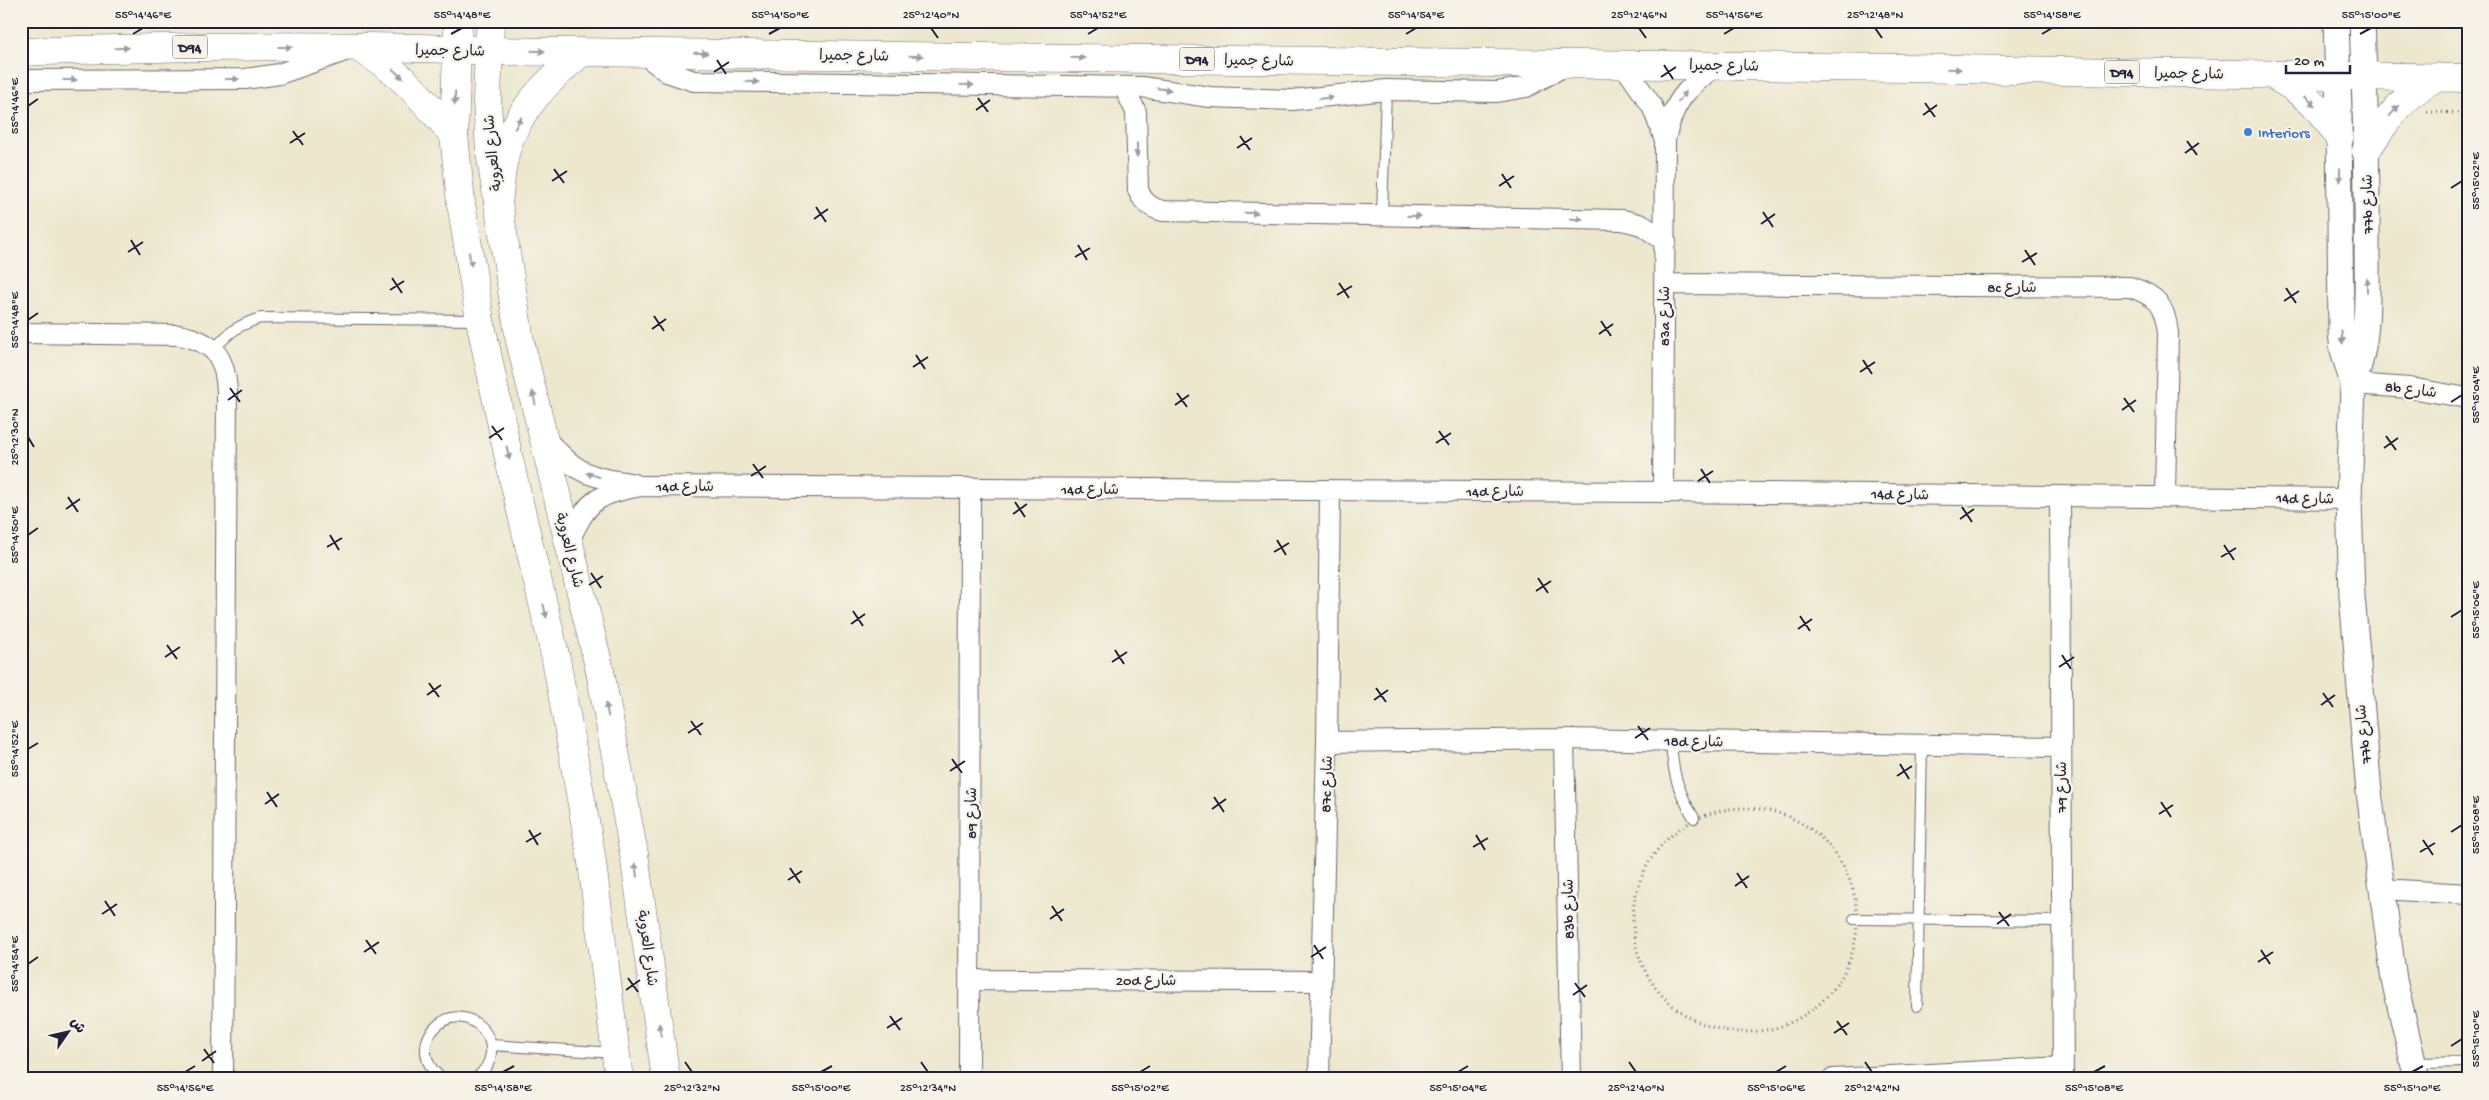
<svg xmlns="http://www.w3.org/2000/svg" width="2489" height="1100" viewBox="0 0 2489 1100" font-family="'Gochi Hand','Playpen Sans Arabic',sans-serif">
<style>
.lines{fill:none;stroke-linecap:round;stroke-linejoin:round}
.service-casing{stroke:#69676e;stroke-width:12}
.minor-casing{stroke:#69676e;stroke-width:22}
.tertiary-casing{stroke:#69676e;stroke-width:27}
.secondary-casing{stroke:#69676e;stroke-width:29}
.primary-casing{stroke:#69676e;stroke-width:29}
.path{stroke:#69676e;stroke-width:3;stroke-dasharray:1 4;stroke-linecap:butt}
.service{stroke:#fff;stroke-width:10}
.minor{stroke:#fff;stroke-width:20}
.tertiary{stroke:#fff;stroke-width:25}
.secondary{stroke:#fff;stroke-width:28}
.primary{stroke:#fff;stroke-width:28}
.oneway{fill:#9c9ca7}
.ticks{fill:none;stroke:#22223b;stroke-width:2}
.shop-dot{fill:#3f7fe0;stroke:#f7f3e8;stroke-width:2}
.labels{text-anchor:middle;stroke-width:4.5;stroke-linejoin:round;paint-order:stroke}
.shield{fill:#f7f3e8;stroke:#62616f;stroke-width:1}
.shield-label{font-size:14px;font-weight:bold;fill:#22223b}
.street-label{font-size:15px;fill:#22223b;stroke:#f7f3e8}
.shop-label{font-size:15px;fill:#366cbe;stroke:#f7f3e8;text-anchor:start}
.neatline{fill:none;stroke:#22223b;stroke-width:2}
.ticks-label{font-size:12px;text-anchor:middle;fill:#22223b}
</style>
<rect width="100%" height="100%" fill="#f7f3e8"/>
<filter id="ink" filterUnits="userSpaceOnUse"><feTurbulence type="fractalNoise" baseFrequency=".02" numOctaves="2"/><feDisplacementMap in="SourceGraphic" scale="10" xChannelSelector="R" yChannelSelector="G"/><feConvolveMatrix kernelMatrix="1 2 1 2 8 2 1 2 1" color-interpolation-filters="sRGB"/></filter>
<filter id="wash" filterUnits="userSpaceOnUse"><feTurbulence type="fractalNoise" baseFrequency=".0096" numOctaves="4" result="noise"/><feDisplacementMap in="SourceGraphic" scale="20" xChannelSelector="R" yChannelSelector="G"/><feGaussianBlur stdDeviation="1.12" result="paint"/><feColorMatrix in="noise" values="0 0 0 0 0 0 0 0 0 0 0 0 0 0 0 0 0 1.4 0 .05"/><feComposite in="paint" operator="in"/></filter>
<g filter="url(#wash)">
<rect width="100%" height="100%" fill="#ece7cd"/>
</g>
<g filter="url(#ink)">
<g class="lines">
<!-- service casing -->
<g class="service-casing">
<path id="service" d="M1382,215L1386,90
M214,350C228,332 240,324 261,318L479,320
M1671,741C1673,774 1677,789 1694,818
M1854,919L2062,921
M1917,1006L1922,745
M491,1045L615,1053
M2414,1063L2468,1062
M443,1079C431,1071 425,1060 426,1046C427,1039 430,1033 434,1029C465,994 518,1046 475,1079"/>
</g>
<!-- minor casing -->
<g class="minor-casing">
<path id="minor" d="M641,52L667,72L694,81L1142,87L1210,97L1292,100L1386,90L1497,92L1526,87L1570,63
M1623,64L1652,106L1665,140
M21,80L245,79L279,74L345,51
M1124,87L1136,112L1138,190C1143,202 1150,208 1163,211L1623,220L1642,225L1666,242
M1664,284L2130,287C2156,295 2165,305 2168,333L2165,497
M21,333L179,335C214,342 225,356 227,391L223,1079
M2353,384L2410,388L2468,398
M543,437C558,451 572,469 592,475C605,480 620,481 634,484
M1663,492L1665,140C1674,99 1685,91 1716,65
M2060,496L2063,1079
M568,543C588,500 594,495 641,486L1663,492L2349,499
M1564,739L1571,1079
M1327,742L1564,739L2061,747
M2381,889L2468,894
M971,980L1321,981
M969,1079L970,488
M1319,1079L1327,742L1330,490
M1833,1079L2063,1067"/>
</g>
<!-- tertiary casing -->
<g class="tertiary-casing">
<path id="tertiary" d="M2336,21L2339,112L2341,332L2343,350L2353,384L2349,499L2352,596L2369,792L2394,980L2417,1079
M2353,384C2370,341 2367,295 2367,249C2368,173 2365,97 2362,21"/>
</g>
<!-- secondary casing -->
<g class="secondary-casing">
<path id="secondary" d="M458,21L454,135L461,203L480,320L510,464L556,659L591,855L619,1079
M490,21L487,100L490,152L520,341L600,671L634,854L666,1079"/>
</g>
<!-- primary casing -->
<g class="primary-casing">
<path id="primary" d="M359,48C403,73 421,98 454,135
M21,52C177,46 334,43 489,51L1905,68L2468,78
M2273,76C2302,90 2323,110 2339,138
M2366,151C2386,120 2403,96 2436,77
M498,203C500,187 501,170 505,154C515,111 550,79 582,52"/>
</g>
<!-- path -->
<path class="path" d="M2427,112L2468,113
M1633 920a112 112 0 1 1 224 0a112 112 0 1 1-224 0Z"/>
<!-- service -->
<use href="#service" class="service"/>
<!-- minor -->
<use href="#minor" class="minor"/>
<!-- tertiary -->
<use href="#tertiary" class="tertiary"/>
<!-- secondary -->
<use href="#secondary" class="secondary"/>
<!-- primary -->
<use href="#primary" class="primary"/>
</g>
<!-- one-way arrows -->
<defs><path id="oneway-solid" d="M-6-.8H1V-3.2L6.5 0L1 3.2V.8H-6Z" transform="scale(1.25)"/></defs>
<g class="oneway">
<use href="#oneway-solid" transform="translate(285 47)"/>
<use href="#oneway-solid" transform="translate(122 48) rotate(-2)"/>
<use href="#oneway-solid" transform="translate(538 51) rotate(1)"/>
<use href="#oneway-solid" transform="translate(701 53) rotate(1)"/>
<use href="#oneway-solid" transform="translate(916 56) rotate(1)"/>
<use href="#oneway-solid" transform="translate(1078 58) rotate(1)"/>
<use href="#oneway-solid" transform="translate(1954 69) rotate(1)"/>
<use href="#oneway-solid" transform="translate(398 74) rotate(41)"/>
<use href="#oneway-solid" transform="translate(232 79)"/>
<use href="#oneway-solid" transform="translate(70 80)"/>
<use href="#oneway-solid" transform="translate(752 82) rotate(1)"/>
<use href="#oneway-solid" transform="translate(967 85) rotate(1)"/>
<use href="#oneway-solid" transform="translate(1164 89) rotate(8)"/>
<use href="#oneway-solid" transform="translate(1682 97) rotate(-53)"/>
<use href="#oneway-solid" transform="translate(455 98) rotate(91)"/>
<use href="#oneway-solid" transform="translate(1326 98) rotate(-5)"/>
<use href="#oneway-solid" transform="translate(2310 101) rotate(42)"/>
<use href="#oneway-solid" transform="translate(2394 111) rotate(-49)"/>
<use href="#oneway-solid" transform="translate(518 123) rotate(-61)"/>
<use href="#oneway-solid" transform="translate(1137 150) rotate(90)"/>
<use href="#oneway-solid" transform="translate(2340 175) rotate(90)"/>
<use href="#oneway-solid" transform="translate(1251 213) rotate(1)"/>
<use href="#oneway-solid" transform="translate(1414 216) rotate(1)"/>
<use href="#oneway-solid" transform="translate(1576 219) rotate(1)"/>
<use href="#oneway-solid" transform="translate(470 259) rotate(81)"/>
<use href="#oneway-solid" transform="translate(2367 285) rotate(-90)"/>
<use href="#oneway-solid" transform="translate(2342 337) rotate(84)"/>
<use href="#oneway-solid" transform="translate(534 398) rotate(-103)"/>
<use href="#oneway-solid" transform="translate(508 453) rotate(78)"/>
<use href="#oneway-solid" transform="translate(593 475) rotate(-162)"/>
<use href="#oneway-solid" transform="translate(545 611) rotate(77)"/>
<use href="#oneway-solid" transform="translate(607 710) rotate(-101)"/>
<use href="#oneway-solid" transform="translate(636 870) rotate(-98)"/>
<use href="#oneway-solid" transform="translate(660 1030) rotate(-98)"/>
</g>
</g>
<!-- ticks -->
<path class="ticks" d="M931,28L938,38M1639,28L1646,38M1875,28L1882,38M133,34L143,28M451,34L462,28M769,34L780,28M1088,34L1098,28M1406,34L1416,28M1724,34L1734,28M2042,34L2052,28M2360,34L2371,28M717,60L726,74M1664,65L1673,79M714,72L729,62M1661,77L1676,67M978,98L988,112M1925,103L1935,117M28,106L38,99M976,110L990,100M1923,115L1937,105M293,131L303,145M1240,136L1250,150M2187,141L2197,155M290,143L305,133M1237,148L1252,138M2185,153L2199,143M554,169L564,183M1502,174L1511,188M552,181L567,171M1499,186L1514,176M2451,188L2462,181M816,207L826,222M1763,212L1773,227M814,219L828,209M1761,224L1775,214M131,240L140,255M1078,245L1087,260M2025,250L2035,265M128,252L143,242M1075,257L1090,248M2022,262L2037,253M392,278L402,293M1339,283L1349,298M2286,288L2296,303M390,290L404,281M1337,295L1352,286M2284,301L2299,291M654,316L664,331M28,320L38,313M1601,321L1611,336M652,329L666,319M1599,334L1613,324M916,355L925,369M1863,360L1872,374M913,367L928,357M1860,372L1875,362M230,388L240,402M1177,393L1187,407M2124,398L2134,412M228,400L242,390M2451,402L2462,395M1175,405L1189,395M2122,410L2136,400M492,426L502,440M1439,431L1449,445M2386,436L2396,450M28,437L34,447M489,438L504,428M1436,443L1451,433M2384,448L2398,438M753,464L763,478M1701,469L1710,483M751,476L766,466M1698,481L1713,471M68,497L78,512M1015,502L1025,517M1962,507L1972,522M66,509L80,499M1013,514L1027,504M1960,519L1974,509M28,535L38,528M330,535L339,550M1277,540L1286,555M2224,545L2234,560M327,547L342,538M1274,552L1289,543M2221,557L2236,548M591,573L601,588M1538,578L1548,593M589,585L603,576M1536,591L1551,581M853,611L863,626M1800,616L1810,631M2451,617L2462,610M851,624L865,614M1798,629L1812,619M167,645L177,659M1115,650L1124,664M2062,655L2071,669M165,657L180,647M1112,662L1127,652M2059,667L2074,657M429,683L439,697M1376,688L1386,702M2323,693L2333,707M427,695L441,685M1374,700L1388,690M2321,705L2335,695M691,721L701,735M1638,726L1648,740M688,733L703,723M1635,738L1650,728M28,749L38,743M952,759L962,773M1900,764L1909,779M950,771L965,761M1897,776L1912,766M267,792L277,807M1214,797L1224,812M2161,802L2171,817M265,804L279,794M1212,809L1226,799M2159,814L2173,805M529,830L538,845M2451,832L2462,825M1476,835L1485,850M2423,840L2433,855M526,842L541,833M1473,847L1488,838M2420,852L2435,843M790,868L800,883M1737,873L1747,888M788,880L802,871M1735,886L1749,876M105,901L115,916M1052,906L1062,921M1999,912L2009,926M102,914L117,904M1050,919L1064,909M1997,924L2011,914M366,940L376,954M1314,945L1323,959M2261,950L2270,964M364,952L379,942M1311,957L1326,947M2258,962L2273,952M28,964L38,957M628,978L638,992M1575,983L1585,997M626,990L640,980M1573,995L1587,985M890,1016L900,1030M1837,1021L1847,1035M887,1028L902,1018M1834,1033L1849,1023M2451,1046L2462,1039M204,1049L214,1063M202,1061L216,1051M685,1062L692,1072M921,1062L928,1072M1629,1062L1636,1072M1865,1062L1872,1072M185,1072L195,1066M503,1072L514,1066M821,1072L832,1066M1140,1072L1150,1066M1458,1072L1468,1066M1776,1072L1786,1066M2094,1072L2105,1066M2412,1072L2423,1066"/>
<!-- markers -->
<circle class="shop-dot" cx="2248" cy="132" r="5"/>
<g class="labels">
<!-- shield labels -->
<g class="shield">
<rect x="172.5" y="35.5" width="35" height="23" rx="4"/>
<rect x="1179.5" y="47.5" width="35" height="23" rx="4"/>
<rect x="2104.5" y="60.5" width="35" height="23" rx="4"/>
</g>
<g class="shield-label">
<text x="190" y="52">D94</text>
<text x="1197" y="64">D94</text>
<text x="2122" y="77">D94</text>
</g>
<!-- street labels -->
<g class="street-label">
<text transform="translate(450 50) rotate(1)" y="5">شارع جميرا</text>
<text transform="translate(854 55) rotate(1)" y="5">شارع جميرا</text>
<text transform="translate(1259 60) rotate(1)" y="5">شارع جميرا</text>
<text transform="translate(1724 65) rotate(1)" y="5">شارع جميرا</text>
<text transform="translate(2189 73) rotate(1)" y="5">شارع جميرا</text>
<text transform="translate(492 153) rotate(-96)" y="5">شارع العروبة</text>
<text transform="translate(2367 204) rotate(-91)" y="5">77b شارع</text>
<text x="2012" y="292">8c شارع</text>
<text transform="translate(1664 316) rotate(-90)" y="5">83a شارع</text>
<text transform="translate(2411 389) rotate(7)" y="5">8b شارع</text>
<text x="685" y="491">14d شارع</text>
<text x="1090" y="494">14d شارع</text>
<text x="1495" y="496">14d شارع</text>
<text transform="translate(1900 494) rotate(1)" y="5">14d شارع</text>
<text transform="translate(2305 498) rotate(1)" y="5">14d شارع</text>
<text transform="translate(570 550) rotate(76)" y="5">شارع العروبة</text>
<text transform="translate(2363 734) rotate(-96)" y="5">77b شارع</text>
<text transform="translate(1694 741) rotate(1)" y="5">18d شارع</text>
<text transform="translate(1326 784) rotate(-88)" y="5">87c شارع</text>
<text transform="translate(2061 787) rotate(-90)" y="5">شارع 79</text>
<text transform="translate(971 813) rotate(-90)" y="5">شارع 89</text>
<text transform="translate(1568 909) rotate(-91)" y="5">83b شارع</text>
<text transform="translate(648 948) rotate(82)" y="5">شارع العروبة</text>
<text x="1146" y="985">20d شارع</text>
</g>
<!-- shop labels -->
<g class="shop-label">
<text x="2258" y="137">Interiors</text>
</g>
</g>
<!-- margin -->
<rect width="2489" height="1100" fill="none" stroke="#f7f3e8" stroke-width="55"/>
<!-- north arrow -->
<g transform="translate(68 1032) rotate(56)" stroke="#f7f3e8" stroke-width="4" paint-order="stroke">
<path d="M0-4L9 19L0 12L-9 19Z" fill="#22223b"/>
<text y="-8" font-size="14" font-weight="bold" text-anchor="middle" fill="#22223b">ش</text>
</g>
<!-- scale -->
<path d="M2286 65v8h64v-8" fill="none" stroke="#22223b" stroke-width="2.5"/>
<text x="2294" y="65" font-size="15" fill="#22223b" stroke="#f7f3e8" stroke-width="4" paint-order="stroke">20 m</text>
<rect x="28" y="28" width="2434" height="1044" class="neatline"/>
<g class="ticks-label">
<text x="143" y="18">55°14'46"E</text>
<text x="462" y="18">55°14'48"E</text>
<text x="780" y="18">55°14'50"E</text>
<text x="931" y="18">25°12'40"N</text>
<text x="1098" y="18">55°14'52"E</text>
<text x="1416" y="18">55°14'54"E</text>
<text x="1639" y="18">25°12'46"N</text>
<text x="1734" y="18">55°14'56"E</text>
<text x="1875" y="18">25°12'48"N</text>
<text x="2052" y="18">55°14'58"E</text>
<text x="2371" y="18">55°15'00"E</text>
<text transform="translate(14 106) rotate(-90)" y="4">55°14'46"E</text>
<text transform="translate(2475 181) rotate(-90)" y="4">55°15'02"E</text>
<text transform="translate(14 320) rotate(-90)" y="4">55°14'48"E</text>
<text transform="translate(2475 395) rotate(-90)" y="4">55°15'04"E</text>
<text transform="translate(14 437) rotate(-90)" y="4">25°12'30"N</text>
<text transform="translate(14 535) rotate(-90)" y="4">55°14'50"E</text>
<text transform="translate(2475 610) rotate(-90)" y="4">55°15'06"E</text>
<text transform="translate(14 749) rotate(-90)" y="4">55°14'52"E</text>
<text transform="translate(2475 825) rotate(-90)" y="4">55°15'08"E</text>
<text transform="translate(14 964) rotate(-90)" y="4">55°14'54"E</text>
<text transform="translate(2475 1039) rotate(-90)" y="4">55°15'10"E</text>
<text x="185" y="1091">55°14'56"E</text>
<text x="503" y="1091">55°14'58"E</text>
<text x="692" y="1091">25°12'32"N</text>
<text x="821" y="1091">55°15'00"E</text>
<text x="928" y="1091">25°12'34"N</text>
<text x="1140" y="1091">55°15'02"E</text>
<text x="1458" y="1091">55°15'04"E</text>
<text x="1636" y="1091">25°12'40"N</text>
<text x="1776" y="1091">55°15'06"E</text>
<text x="1872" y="1091">25°12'42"N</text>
<text x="2094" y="1091">55°15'08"E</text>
<text x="2412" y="1091">55°15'10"E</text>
</g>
</svg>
